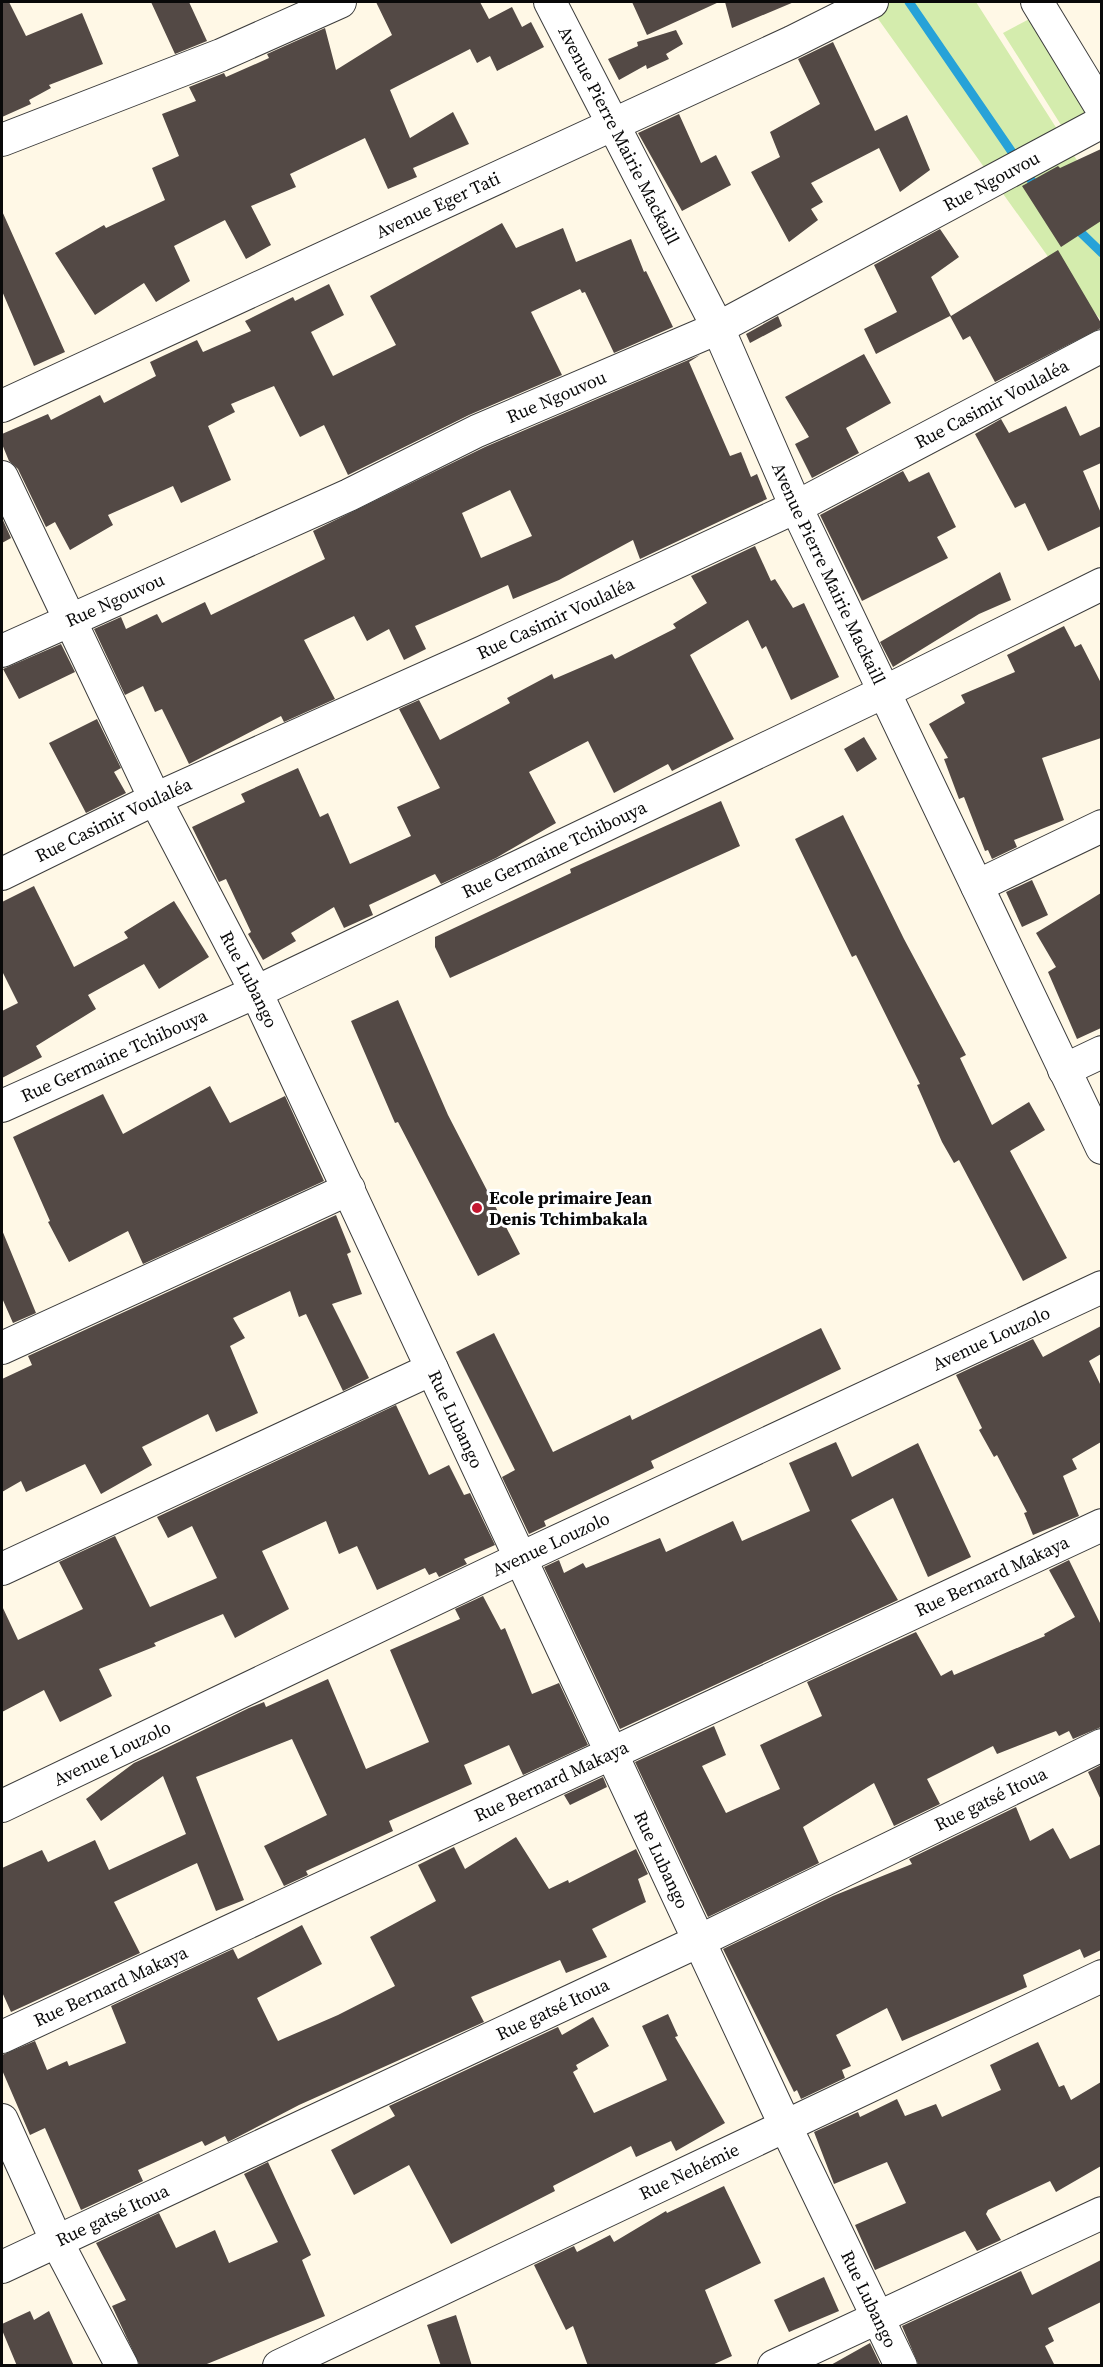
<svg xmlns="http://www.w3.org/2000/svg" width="1103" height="2367" viewBox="0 0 1103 2367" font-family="'Source Serif 4',serif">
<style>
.green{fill:#d4ecad}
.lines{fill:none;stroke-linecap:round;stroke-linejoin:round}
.stream{stroke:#27a2d8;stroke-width:9}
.building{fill:#534945;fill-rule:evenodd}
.minor-casing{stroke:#3c3c3c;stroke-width:34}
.minor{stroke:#fff;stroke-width:32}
.poi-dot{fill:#c31830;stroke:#fff;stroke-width:2}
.labels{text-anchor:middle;stroke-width:6;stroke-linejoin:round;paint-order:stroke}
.street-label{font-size:18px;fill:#090909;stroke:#fff}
.poi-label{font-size:18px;font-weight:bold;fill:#090909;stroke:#fff;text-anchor:start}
</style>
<rect width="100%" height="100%" fill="#fff8e6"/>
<!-- green -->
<path class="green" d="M866,2H976L1101,198V320L1054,265Z
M1037,15L1098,111L1061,125L1003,33Z"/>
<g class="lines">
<!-- stream -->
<path class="stream" d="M909,2L1038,190
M1073,225L1102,253"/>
</g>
<!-- building -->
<path class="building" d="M2,2H9L26,36L82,13L103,64L49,85L51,88L29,100L31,104L2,117Z
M151,2H189L207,41L175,54Z
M376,2H480L489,19L512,7L522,27L531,22L544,47L497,71L490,56L477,63L470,49L390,90L410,138L453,112L469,144L413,168L417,177L388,189L365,138L290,174L296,187L251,206L271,245L246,259L225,220L174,246L190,281L156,302L144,283L95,315L55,253L104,225L106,228L165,200L152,168L179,156L162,114L196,101L189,87L224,73L226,77L269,58L267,54L325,28L336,70L392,35Z
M632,2H719L647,35Z
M725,2H794L732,28Z
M676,30L683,44L666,54L669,59L647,69L646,65L619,80L608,59L638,46L637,42Z
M833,42L875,131L907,115L930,170L900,192L879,148L811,183L823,202L811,209L818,220L789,242L751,172L780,157L770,132L820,104L798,59Z
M679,114L701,163L716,155L731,185L682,211L638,133Z
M1101,149V221L1061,247L1022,186L1058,166L1060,168Z
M2,211L65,352L34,366L2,291Z
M502,223L516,248L563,228L576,262L631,239L644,272L646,271L673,327L614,353L585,292L582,293L580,289L531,312L562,375L469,415L348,475L324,425L300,437L274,386L231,404L235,412L208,426L231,480L181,503L173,486L108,515L113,525L70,550L55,522L46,527L18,469L9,461L2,444V434L48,414L51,420L100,395L104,403L156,376L150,362L197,340L203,352L251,331L245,321L293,297L295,301L329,284L344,315L311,332L333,376L396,345L370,296Z
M940,229L959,257L931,277L951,316L1058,250L1101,323V328L995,382L970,336L963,340L950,316L876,354L864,329L897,312L874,265Z
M778,316L782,326L750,343L746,334Z
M864,354L891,403L846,428L859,453L812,478L795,444L809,437L785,397Z
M700,355L689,362L730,456L741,452L751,477L757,474L767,499L640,559L633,540L559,580L513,599L508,585L415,626L426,649L404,660L389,629L367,641L354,616L304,640L335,699L284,722L281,716L189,764L162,709L155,712L143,686L125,695L94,629L121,617L126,629L157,614L162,623L205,602L211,615L325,559L313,531L485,447ZM510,490L532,536L481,558L462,513Z
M1066,406L1080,436L1101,426V463L1083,471L1101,513V526L1048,551L1025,503L1015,508L975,434L1001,419L1009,433Z
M903,471L909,482L929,472L956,527L937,537L948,558L862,601L820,515Z
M2,518L11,538L2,543Z
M755,546L771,581L775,579L793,608L804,603L839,677L791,700L766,646L762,649L748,620L690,655L734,739L672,771L668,764L614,793L588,741L529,772L556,823L496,858L441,884L435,874L369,905L373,915L344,928L334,907L291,933L296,941L263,960L248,934L251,932L226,879L219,882L192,827L245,802L241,794L298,768L320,817L328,813L350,864L411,836L397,807L440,788L399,709L419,700L440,740L510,703L507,698L552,674L554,679L612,654L615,659L676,628L673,624L707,603L691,576Z
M1000,572L1011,600L979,614L893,667L880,642Z
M1064,626L1075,647L1081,644L1101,683V738L1042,758L1064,820L1014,840L1017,847L992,859L988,850L985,851L964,797L959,799L944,759L948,758L929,724L965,703L961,695L1015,672L1007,655Z
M61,644L75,672L19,699L3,669Z
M97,719L121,768L114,772L126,793L86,813L49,743Z
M864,737L877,759L857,772L844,749Z
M721,801L740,846L450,978L435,947V937L571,873L570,869Z
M843,815L904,939L966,1055L960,1058L992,1125L1029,1102L1045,1130L1010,1151L1067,1258L1023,1281L959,1160L954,1163L942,1142L917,1085L920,1084L856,955L852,957L795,839Z
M1032,880L1048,915L1022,927L1006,892Z
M34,886L74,967L128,938L124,932L174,901L209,957L159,989L144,964L88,995L96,1009L36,1046L42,1057L2,1078V1011L18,1003L2,971V902Z
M1101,893V1028L1077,1039L1048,972L1056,967L1036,933Z
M398,1000L448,1115L520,1254L478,1276L398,1122L395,1123L351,1021Z
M210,1086L230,1123L285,1096L324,1181L143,1264L128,1231L69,1262L48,1222L50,1221L13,1137L103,1094L123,1134Z
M336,1215L351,1252L347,1254L362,1294L332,1304L369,1378L343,1391L306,1314L299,1317L290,1291L233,1318L245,1338L230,1346L258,1413L216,1432L208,1414L142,1447L152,1465L101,1494L85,1464L26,1492L21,1481L2,1492V1379L32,1365L28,1356Z
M2,1230L36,1313L13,1323L2,1298Z
M1101,1326V1354L1089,1361L1101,1386V1442L1072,1459L1077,1469L1063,1476L1079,1516L1033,1535L1024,1513L1027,1512L997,1455L994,1457L979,1430L982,1428L956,1375L1033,1339L1043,1357Z
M821,1328L841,1369L651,1461L654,1468L544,1521L546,1526L529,1534L502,1477L515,1470L456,1352L494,1333L553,1452L630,1415L632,1420Z
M396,1405L429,1475L449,1465L464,1495L470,1493L495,1545L464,1559L467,1564L439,1577L436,1572L429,1575L425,1568L377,1590L357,1546L339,1554L326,1521L262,1551L289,1609L235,1638L223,1614L154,1643L156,1646L99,1669L112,1696L60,1722L44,1690L2,1712V1606L18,1640L83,1609L59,1562L115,1536L150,1607L217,1578L192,1526L168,1538L157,1517Z
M836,1442L852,1477L918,1443L971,1557L928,1577L893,1498L851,1520L898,1600L620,1729L544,1567L559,1560L564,1573L583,1563L586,1568L660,1538L666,1552L733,1521L742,1541L810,1511L789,1463Z
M1069,1560L1101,1625V1727L1073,1739L1069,1731L1059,1736L1056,1731L997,1754L993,1746L927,1779L940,1804L894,1826L874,1783L803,1827L819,1863L708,1917L635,1762L714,1726L726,1755L702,1766L726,1813L780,1789L760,1745L822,1716L807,1682L916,1632L941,1676L952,1670L954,1675L1045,1636L1044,1634L1075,1617L1049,1570Z
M483,1596L501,1630L505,1628L532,1694L559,1683L588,1745L523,1775L509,1745L464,1765L472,1784L389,1821L393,1831L306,1871L308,1875L284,1886L264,1846L327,1815L292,1739L196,1777L244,1900L216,1911L197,1863L114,1902L140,1953L11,2012L2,1992V1868L42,1850L48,1862L95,1840L109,1870L186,1834L163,1776L101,1821L86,1799L134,1763L156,1753L249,1708L264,1702L266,1707L328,1679L366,1769L429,1742L390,1650L460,1619L455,1609Z
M1101,1765V1800L1088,1772Z
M603,1777L607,1787L570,1805L564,1795Z
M1016,1807L1030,1841L1053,1828L1070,1859L1101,1844V1950L1084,1958L1080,1949L1023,1975L1027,1987L902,2041L887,2008L836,2035L851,2066L842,2070L845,2078L801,2099L797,2090L794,2092L723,1949L833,1896L912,1864L909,1859Z
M516,1837L549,1889L568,1880L569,1883L636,1849L648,1874L638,1879L646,1902L592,1929L607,1957L566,1973L560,1960L471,1997L484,2022L299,2105L228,2142L225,2136L205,2146L202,2141L138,2170L143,2181L81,2210L45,2128L30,2135L2,2070V2055L35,2041L47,2070L67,2061L69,2066L126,2043L111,2006L233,1949L238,1959L302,1925L322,1964L257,1998L278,2041L338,2015L395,1986L370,1937L436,1901L418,1865L454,1847L465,1869Z
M668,2014L678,2036L675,2037L725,2123L676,2151L671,2141L636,2157L631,2146L553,2186L555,2191L451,2244L409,2165L354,2195L331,2150L395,2116L389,2106L558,2027L562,2035L593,2017L609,2046L576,2065L578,2069L573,2072L594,2113L667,2080L642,2026Z
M1038,2042L1059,2087L1064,2085L1071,2100L1101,2082V2166L1056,2192L1050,2181L988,2210L986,2214L1001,2240L977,2251L965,2231L875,2270L855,2225L906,2203L887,2162L834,2184L814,2132L858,2112L860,2117L897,2099L905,2116L936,2104L942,2117L1001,2090L990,2065Z
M268,2162L311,2255L302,2260L325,2316L202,2366H140L112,2306L126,2300L96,2243L159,2213L176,2248L215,2230L229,2263L278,2242L244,2174Z
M724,2186L761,2263L705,2290L732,2356L710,2366H588L573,2326L566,2330L534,2265L574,2246L577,2252L610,2235L614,2242L666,2211L667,2213Z
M1101,2260V2302L1048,2328L1054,2341L1045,2346L1055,2366H919L902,2326L1021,2271L1032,2295Z
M824,2277L839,2311L789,2332L774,2300Z
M30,2311L34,2320L49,2311L74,2366H17L2,2330V2324Z
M456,2315L472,2366H441L427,2325Z
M870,2343L881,2366H829Z"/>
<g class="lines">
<!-- minor casing -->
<g class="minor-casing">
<g id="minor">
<path id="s1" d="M550,2L718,328L796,507L1102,1148"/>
<path d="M1037,2L1102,109"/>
<path d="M2,140L221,55L340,2"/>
<path id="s2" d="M2,406L792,42L872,2"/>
<path id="s3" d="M2,477L155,799L256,992L785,2125L901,2366"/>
<path id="s4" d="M2,651L349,495L477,431L718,328L1102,122"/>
<path id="s5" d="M2,874L155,799L483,652L796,507L1102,346"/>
<path d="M977,886L1102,826"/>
<path d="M1064,1070L1102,1052"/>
<path id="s6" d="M2,1106L256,992L884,692L1102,584"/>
<path d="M2,1348L349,1189"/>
<path d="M2,1569L432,1369"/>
<path id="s7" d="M2,1806L521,1558L1102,1287"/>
<path id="s8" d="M2,2037L1102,1525"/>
<path d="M2,2120L57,2242L122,2366"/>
<path id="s9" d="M2,2267L699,1941L1102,1745"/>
<path id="s10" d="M279,2366L1102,1976"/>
<path d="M774,2366L1102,2213"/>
</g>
</g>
<!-- minor -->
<use href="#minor" class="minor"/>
</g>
<!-- markers -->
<circle class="poi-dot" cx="477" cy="1208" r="6"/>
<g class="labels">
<!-- street labels -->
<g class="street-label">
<text dy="6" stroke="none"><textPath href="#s1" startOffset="150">Avenue Pierre Mairie Mackaill</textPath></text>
<text dy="6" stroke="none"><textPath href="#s4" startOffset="1096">Rue Ngouvou</textPath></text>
<text dy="6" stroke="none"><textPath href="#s2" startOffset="480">Avenue Eger Tati</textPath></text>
<text dy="6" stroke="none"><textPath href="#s4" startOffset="610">Rue Ngouvou</textPath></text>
<text dy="6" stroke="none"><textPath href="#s5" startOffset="1096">Rue Casimir Voulaléa</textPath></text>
<text dy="6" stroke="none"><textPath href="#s1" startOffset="636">Avenue Pierre Mairie Mackaill</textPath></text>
<text dy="6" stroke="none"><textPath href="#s4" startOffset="124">Rue Ngouvou</textPath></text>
<text dy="6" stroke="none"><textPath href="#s5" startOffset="610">Rue Casimir Voulaléa</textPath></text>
<text dy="6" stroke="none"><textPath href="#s5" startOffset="124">Rue Casimir Voulaléa</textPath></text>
<text dy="6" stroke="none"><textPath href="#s6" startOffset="609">Rue Germaine Tchibouya</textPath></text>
<text dy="6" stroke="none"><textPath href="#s3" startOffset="560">Rue Lubango</textPath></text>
<text dy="6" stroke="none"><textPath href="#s6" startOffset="123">Rue Germaine Tchibouya</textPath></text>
<text dy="6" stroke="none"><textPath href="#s7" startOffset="1094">Avenue Louzolo</textPath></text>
<text dy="6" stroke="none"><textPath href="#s3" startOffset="1046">Rue Lubango</textPath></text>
<text dy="6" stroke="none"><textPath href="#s7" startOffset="608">Avenue Louzolo</textPath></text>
<text dy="6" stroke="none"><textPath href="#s8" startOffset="1092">Rue Bernard Makaya</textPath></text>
<text dy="6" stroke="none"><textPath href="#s7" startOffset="122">Avenue Louzolo</textPath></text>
<text dy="6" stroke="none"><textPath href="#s8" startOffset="606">Rue Bernard Makaya</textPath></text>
<text dy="6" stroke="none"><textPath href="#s9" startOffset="1094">Rue gatsé Itoua</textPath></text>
<text dy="6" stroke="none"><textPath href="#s3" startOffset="1532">Rue Lubango</textPath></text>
<text dy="6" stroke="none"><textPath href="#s8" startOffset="120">Rue Bernard Makaya</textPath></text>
<text dy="6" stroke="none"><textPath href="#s9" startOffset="608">Rue gatsé Itoua</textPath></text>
<text dy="6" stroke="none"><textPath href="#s10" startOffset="454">Rue Nehémie</textPath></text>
<text dy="6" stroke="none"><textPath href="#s9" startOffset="122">Rue gatsé Itoua</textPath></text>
<text dy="6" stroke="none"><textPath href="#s3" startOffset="2018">Rue Lubango</textPath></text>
</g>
<!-- poi labels -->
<g class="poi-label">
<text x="489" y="1204">Ecole primaire Jean<tspan x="489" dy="21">Denis Tchimbakala</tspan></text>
</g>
</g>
<!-- border -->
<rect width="1103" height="2367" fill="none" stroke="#090909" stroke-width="6"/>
</svg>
